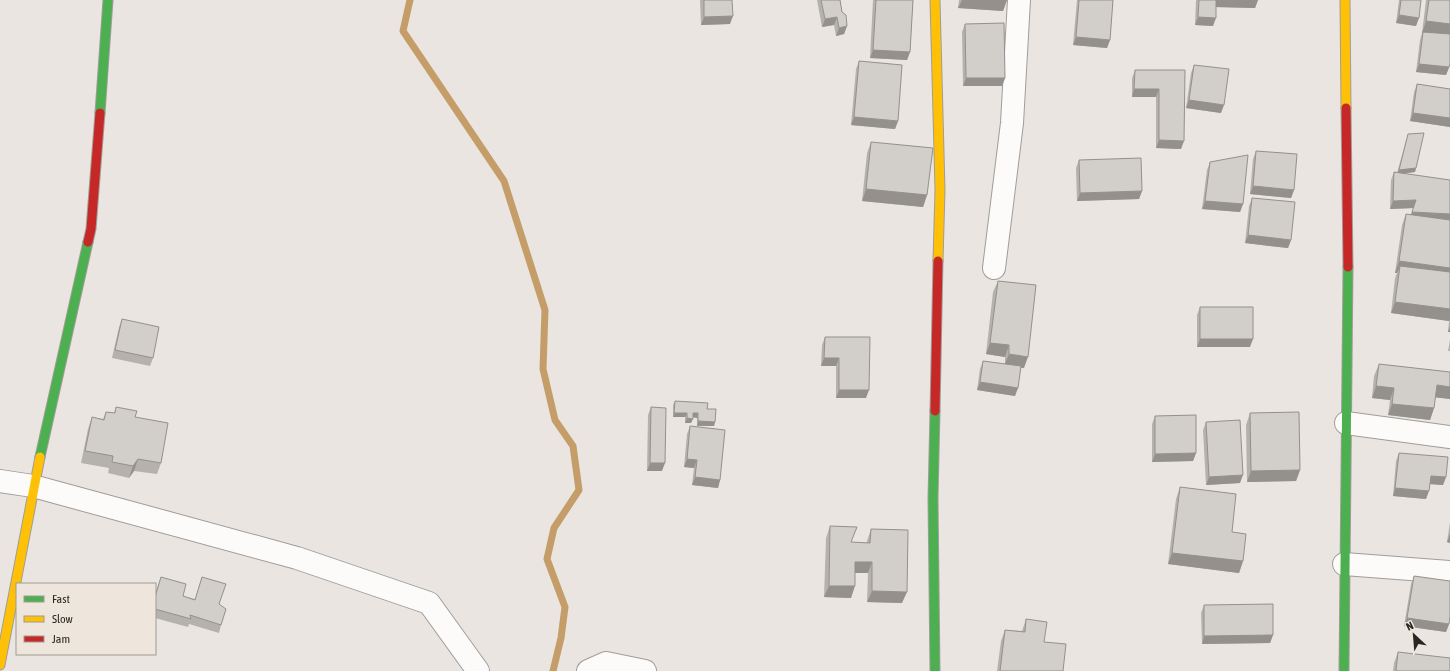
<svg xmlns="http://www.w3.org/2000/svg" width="1450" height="671" viewBox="0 0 1450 671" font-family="'Asap Condensed',sans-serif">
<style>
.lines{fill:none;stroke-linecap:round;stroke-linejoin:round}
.stream{stroke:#c49d68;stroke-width:7}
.street-casing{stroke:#a09d99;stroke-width:24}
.fast-casing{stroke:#a09d99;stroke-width:11}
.slow-casing{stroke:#a09d99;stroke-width:11}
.jam-casing{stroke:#a09d99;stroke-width:11}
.street{stroke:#fcfbfa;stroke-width:22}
.fast{stroke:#4caf50;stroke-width:9}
.slow{stroke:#ffc107;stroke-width:9}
.jam{stroke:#c62828;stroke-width:9}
.wall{fill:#b5b1ae}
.shaded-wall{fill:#93908d}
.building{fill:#d2ceca;stroke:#93908d}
</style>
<rect width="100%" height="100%" fill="#eae5e0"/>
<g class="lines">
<!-- stream -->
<path class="stream" d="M410,0L403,31L504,181L545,310L543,369L555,420L573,446L579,490L554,528L547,559L565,607L561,638L553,671"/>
<!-- street casing -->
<g class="street-casing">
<path id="street" d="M994,268L1012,123L1019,0
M1346,423L1450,437
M0,481L33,486L297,558L429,603L478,671
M1344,564L1450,572
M588,671L606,663L645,671"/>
</g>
<!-- fast casing -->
<g class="fast-casing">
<path id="fast" d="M100,113L108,0
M935,411L933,498L935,671
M40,457L88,242
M1344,671L1348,267"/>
</g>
<!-- slow casing -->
<g class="slow-casing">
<path id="slow" d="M935,0L940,190L938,261
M1345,0L1346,108
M0,665L40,457"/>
</g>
<!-- jam casing -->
<g class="jam-casing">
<path id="jam" d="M1346,108L1348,267
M88,242L91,229L100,113
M935,411L938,261"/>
</g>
<!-- street -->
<use href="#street" class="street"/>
<!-- fast -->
<use href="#fast" class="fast"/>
<!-- slow -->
<use href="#slow" class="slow"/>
<!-- jam -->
<use href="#jam" class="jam"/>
</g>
<!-- wall -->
<path class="wall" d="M700,0H732L730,24L701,25Z
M817,0H840L842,12L847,26L844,34L836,36L834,25L822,27Z
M873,0H913L910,52L907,60L870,58Z
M959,0H1007L1003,11L958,8Z
M1077,0H1113L1110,40L1107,48L1073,45Z
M1196,0H1258L1255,8L1216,7L1213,26L1195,25Z
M1399,0H1421L1416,26L1396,23Z
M1426,0H1450V65L1446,75L1416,72L1420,40L1422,33Z
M965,24L1005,78L1002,86H963L962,32Z
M859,61L898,121L895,129L851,125L856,69Z
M1194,65L1221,113L1186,108L1191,73Z
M1135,70H1185L1181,149L1156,148V97H1132V78Z
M1417,84L1450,89V127L1410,121L1414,92Z
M1408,134L1416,168L1415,172L1402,174L1450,180V332H1448L1449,321L1391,313L1395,278L1397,273H1395L1402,225L1406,214H1411L1414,208L1390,209L1391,180L1394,172L1397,173Z
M871,142L927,195L923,207L862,201L867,153Z
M1256,151L1294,190L1291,198L1250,194L1253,159Z
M1079,160L1142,191L1139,199L1077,201L1076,168Z
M1210,162L1243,204L1240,212L1202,209L1207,170Z
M1252,198L1291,240L1288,248L1245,243L1249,206Z
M998,281L1024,368H1021L1015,396L977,390L980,369L983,361L1005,364V357L986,354L993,292Z
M1200,307L1250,347H1197V315Z
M122,319L153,358L150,366L112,358L119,327Z
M825,337L866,398H836V366H821L822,345Z
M1450,340V351H1448Z
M1379,364L1450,372V399L1435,397L1434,408L1430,420L1388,415L1390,400L1372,398L1374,376Z
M675,401L707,409L715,422L714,426H697V418L693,417L691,423H685V417H673V405Z
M116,407L135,417L161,463L157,474L134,471L129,478L108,473L109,468L81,463L88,429L92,417L103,419L106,412L114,413Z
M651,407L662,471H647L648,415Z
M1250,413L1300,470L1296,481L1247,482L1246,425Z
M1155,416L1196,453L1193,461L1152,462V424Z
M1206,422L1240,483L1206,485L1203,430Z
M690,426L720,480L718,488L692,485L694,468L684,467L687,434Z
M1399,453L1446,477L1443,485L1430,484L1426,499L1393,496L1396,461Z
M1180,487L1243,561L1239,573L1168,564L1176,499Z
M1450,522V543L1447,542Z
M830,526L851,542L867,543V541L871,529L902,603L867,602L868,573H855L851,598L824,597L826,538Z
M1414,576L1449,624L1446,632L1404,626L1411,584Z
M161,577L183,596L195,599L202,577L219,604L221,625L219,633L189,624L188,627L155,618V594Z
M1204,605L1273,635L1270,643L1202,644L1201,613Z
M1026,619L1044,642L1063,671H997L1001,641L1005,630L1022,631Z
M1398,652L1450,671H1393L1394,663Z"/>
<!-- shaded-wall -->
<path class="shaded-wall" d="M962,0H1007L1003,11L958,8Z
M1216,0H1258L1255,8L1214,7Z
M1399,15L1419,18L1416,26L1396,23Z
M733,16L730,24L701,25L704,17Z
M837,17L834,25L822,27L825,19Z
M1198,17L1216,18L1213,26L1195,25Z
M1426,21L1450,24V36L1422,33Z
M847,26L844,34L836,36L839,28Z
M1076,37L1110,40L1107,48L1073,45Z
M873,50L910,52L907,60L870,58Z
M1419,64L1450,65L1446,75L1416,72Z
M966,78H1005L1002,86H963Z
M1134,89H1159L1156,97H1132Z
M1189,100L1224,105L1221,113L1186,108Z
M1413,113L1450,118V127L1410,121Z
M854,117L898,121L895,129L851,125Z
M1159,140L1184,141L1181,149L1156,148Z
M1416,168L1415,172L1397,174L1399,170Z
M1253,186L1294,190L1291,198L1250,194Z
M866,189L927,195L923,207L862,201Z
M1142,191L1139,199L1077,201L1080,193Z
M1416,200L1414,208L1390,209L1393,201Z
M1205,201L1243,204L1240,212L1202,209Z
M1412,212L1450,214V222L1409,220Z
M1248,235L1291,240L1288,248L1245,243Z
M1399,261L1450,268V280L1400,266L1397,273H1395Z
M1395,302L1450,309V319L1449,321L1391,313Z
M1450,326V332H1448Z
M1200,339H1253L1250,347H1197Z
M990,343L1009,345L1005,357L986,354Z
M1009,354L1028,357L1024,368L1004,366Z
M824,358H839L836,366H821Z
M980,382L1018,388L1015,396L977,390Z
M1437,385L1450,387V399L1432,397Z
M1376,386L1394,388L1390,400L1372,398Z
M839,390H869L866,398H836Z
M1392,404L1434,408L1430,420L1388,415Z
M674,413H687L685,417H673Z
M693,413H698L697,418L692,417Z
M687,418L693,419L691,423H685Z
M698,421L715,422L714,426H697Z
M1196,453L1193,461L1152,462L1155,454Z
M138,459L134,471L129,478L133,466Z
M687,459L697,460L694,468L684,467Z
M650,463H665L662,471H647Z
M1300,470L1296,481L1247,482L1251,471Z
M1243,475L1240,483L1206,485L1209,477Z
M1431,476L1446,477L1443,485L1428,484Z
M695,477L720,480L718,488L692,485Z
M1395,488L1429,491L1426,499L1393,496Z
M1450,534V543L1447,542Z
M1172,553L1243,561L1239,573L1168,564Z
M855,562H872L868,573H851Z
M829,586H855L851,598L824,597Z
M872,591L907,592L902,603L867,602Z
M1407,618L1449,624L1446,632L1404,626Z
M1273,635L1270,643L1202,644L1204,636Z"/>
<!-- building -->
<path class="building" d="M704,0H732L733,16L704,17Z
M821,0H840L842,12L846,15L847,26L839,28L837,17L825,19Z
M876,0H913L910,52L873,50Z
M1079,0H1113L1110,40L1076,37Z
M1199,0H1216V18L1198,17Z
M1401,0H1421L1419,18L1399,15Z
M1429,0H1450V24L1426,21Z
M1004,23L1005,78H966L965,24Z
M1423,32L1450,34V64L1449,67L1419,64Z
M859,61L902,65L898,121L854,117Z
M1194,65L1229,69L1224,105L1189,100Z
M1135,70H1185L1184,141L1159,140V89H1134Z
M1417,84L1450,89V118L1413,113Z
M1424,133L1416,168L1399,170L1408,134Z
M871,142L933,148L927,195L866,189Z
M1256,151L1297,154L1294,190L1253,186Z
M1248,155L1243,204L1205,201L1210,162Z
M1141,158L1142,191L1080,193L1079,160Z
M1394,172L1450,180V214L1412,212L1416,200L1393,201Z
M1252,198L1295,202L1291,240L1248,235Z
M1406,214L1450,220V268L1399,261Z
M1400,266L1450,272V309L1395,302Z
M998,281L1036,285L1028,357L1009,354V345L990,343Z
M1200,307H1253V339H1200Z
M122,319L159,327L153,358L115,350Z
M825,337H870L869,390H839V358H824Z
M983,361L1021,366L1018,388L980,382Z
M1379,364L1450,372V387L1437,385L1434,408L1392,404L1394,388L1376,386Z
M675,401L708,403L707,409H716L715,422L698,421V413H693V419L687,418V413H674Z
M116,407L137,411L135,417L168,423L161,463L138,459L133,466L112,462L113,456L85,451L92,417L104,420L106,412L115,413Z
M651,407L666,408L665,463H650Z
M1299,412L1300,470L1251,471L1250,413Z
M1196,415V453L1155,454V416Z
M1240,420L1243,475L1209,477L1206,422Z
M690,426L725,430L720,480L695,477L697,460L687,459Z
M1399,453L1448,457L1446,477L1431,476L1429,491L1395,488Z
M1180,487L1236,494L1232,532L1246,534L1243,561L1172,553Z
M830,526L857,527L851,542L870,543L871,529L908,530L907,592L872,591V562H855V586H829Z
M1414,576L1450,581V616L1449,624L1407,618Z
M161,577L186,584L183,596L195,600L202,577L226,584L219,604L226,609L221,625L190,615L191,619L155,609V597Z
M1273,604V635L1204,636V605Z
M1026,619L1047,622L1044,642L1066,644L1063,671H1000L1005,630L1025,632Z
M1398,652L1450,658V671H1396Z"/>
<!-- legend -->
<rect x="16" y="583" width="140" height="72" fill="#eee6dc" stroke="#a09a92"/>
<rect x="24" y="596" width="20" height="6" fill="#4caf50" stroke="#a09a92"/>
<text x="52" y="603" font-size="12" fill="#2a2723">Fast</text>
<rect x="24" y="616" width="20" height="6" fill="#ffc107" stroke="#a09a92"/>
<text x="52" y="623" font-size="12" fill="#2a2723">Slow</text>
<rect x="24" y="636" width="20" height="6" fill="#c62828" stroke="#a09a92"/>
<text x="52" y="643" font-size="12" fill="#2a2723">Jam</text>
<!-- north arrow -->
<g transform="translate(1414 635) rotate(334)" stroke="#eee6dc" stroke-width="3" paint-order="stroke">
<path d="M0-3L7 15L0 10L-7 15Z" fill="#2a2723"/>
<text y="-6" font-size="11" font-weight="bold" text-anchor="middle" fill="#2a2723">N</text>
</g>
</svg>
